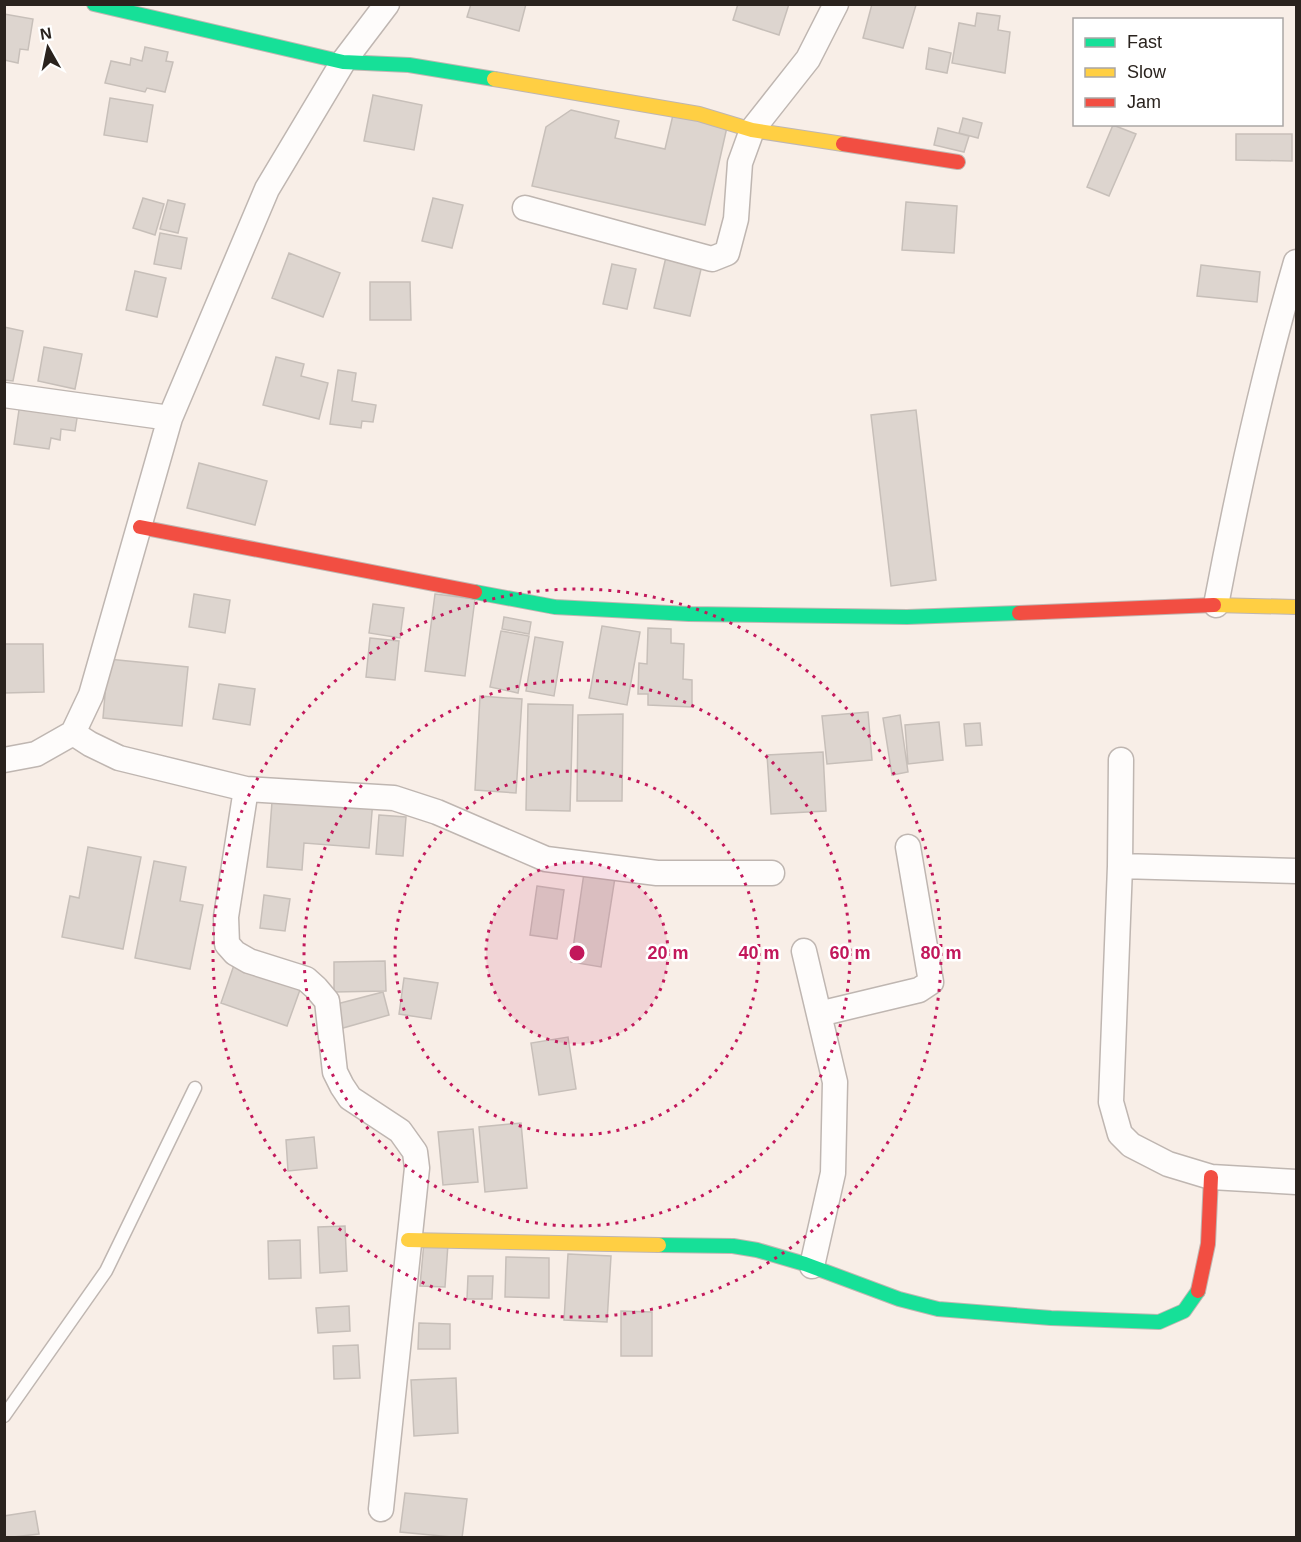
<svg xmlns="http://www.w3.org/2000/svg" width="1301" height="1542" viewBox="0 0 1301 1542" font-family="Helvetica,sans-serif">
<style>
.building{fill:#ddd5cf;stroke:#c7bfb9;stroke-width:1.5}
.lines{fill:none;stroke-linecap:round;stroke-linejoin:round}
.lane-casing{stroke:#bfb6b1;stroke-width:15}
.street-casing{stroke:#bfb6b1;stroke-width:27}
.fast-casing{stroke:#bfb6b1;stroke-width:16}
.slow-casing{stroke:#bfb6b1;stroke-width:16}
.jam-casing{stroke:#bfb6b1;stroke-width:16}
.lane{stroke:#fefcfb;stroke-width:12}
.street{stroke:#fefcfb;stroke-width:24}
.fast{stroke:#16e098;stroke-width:14}
.slow{stroke:#ffcf43;stroke-width:14}
.jam{stroke:#f24e42;stroke-width:14}
.ring{fill:none;stroke:#c2185b;stroke-width:3;stroke-dasharray:3 6}
.centre{fill:#c2185b;stroke:#fff;stroke-width:3}
.ring-label{font-size:18px;text-anchor:middle;font-weight:bold;fill:#c2185b;stroke:#fff;stroke-width:5;stroke-linejoin:round;paint-order:stroke}
</style>
<rect width="100%" height="100%" fill="#f8eee7"/>
<!-- building -->
<path class="building" d="M471,4H526L519,31L467,17Z
M738,4H789L779,35L733,20Z
M872,4L916,5L903,48L863,38Z
M977,13L1000,16L998,30L1010,32L1005,73L952,63L959,23L975,26Z
M4,14L33,19L28,50L20,49L18,63L4,60Z
M145,47L168,52L166,61L173,62L165,92L147,88L145,92L105,83L111,61L130,65L131,58L142,61Z
M929,48L951,53L947,73L926,69Z
M373,95L422,105L414,150L364,141Z
M110,98L153,105L147,142L104,135Z
M571,110L619,121L615,138L665,149L673,115L727,127L705,225L532,186L546,127Z
M963,118L982,123L978,138L959,133Z
M1113,125L1136,134L1109,196L1087,187Z
M938,128L969,136L964,152L934,145Z
M1236,134H1292V161L1236,160Z
M143,198L164,204L155,235L133,228Z
M433,198L463,205L452,248L422,241Z
M168,200L185,204L178,233L160,229Z
M906,202L957,206L954,253L902,250Z
M160,233L187,238L181,269L154,264Z
M289,253L340,273L323,317L272,298Z
M666,257L702,265L690,316L654,308Z
M612,264L636,269L627,309L603,304Z
M1201,265L1260,272L1257,302L1197,296Z
M135,271L166,278L157,317L126,310Z
M370,282H410L411,320H370Z
M4,327L23,331L13,381L4,380Z
M44,347L82,354L75,389L38,381Z
M276,357L304,364L301,376L328,383L319,419L263,405Z
M338,370L356,373L352,401L376,405L373,422L362,421L361,428L330,424Z
M20,403L78,412L75,431L61,429L60,440L51,438L49,449L14,444Z
M916,410L936,580L891,586L871,415Z
M199,463L267,481L255,525L187,508Z
M194,594L230,600L225,633L189,627Z
M435,594L475,599L465,676L425,671Z
M373,604L404,608L400,638L369,633Z
M504,617L531,622L529,634L502,629Z
M602,626L640,632L627,705L589,698Z
M648,628L671,629V643L684,644L683,679L692,680V707L648,705V694H638L639,663L647,664Z
M501,631L529,636L518,693L490,687Z
M535,637L563,642L554,696L526,691Z
M370,638L399,641L395,680L366,677Z
M4,644H43L44,692L4,693Z
M108,659L188,667L182,726L103,718Z
M219,684L255,689L250,725L213,719Z
M480,696L522,699L516,793L475,790Z
M528,704L573,705L570,811L526,810Z
M868,712L872,760L827,764L822,716Z
M623,714L622,801H577L578,715Z
M900,715L908,772L892,775L883,718Z
M939,722L943,760L908,764L905,725Z
M980,723L982,745L966,746L964,724Z
M823,752L826,811L771,814L767,755Z
M373,800L369,848L304,843L302,870L267,867L272,802Z
M379,815L406,817L403,856L376,854Z
M88,847L141,857L123,949L62,937L70,896L79,898Z
M154,861L186,867L180,901L203,905L190,969L135,958Z
M585,866L616,871L601,967L571,962Z
M537,886L564,890L557,939L530,935Z
M264,895L290,899L285,931L260,928Z
M385,961L386,991L334,992V962Z
M234,965L301,987L287,1026L221,1003Z
M404,978L438,983L431,1019L399,1014Z
M383,992L389,1015L336,1030L329,1006Z
M568,1037L576,1089L539,1095L531,1043Z
M521,1123L527,1188L485,1192L479,1127Z
M473,1129L478,1182L443,1185L438,1132Z
M314,1137L317,1168L288,1171L286,1140Z
M345,1226L347,1271L320,1273L318,1227Z
M300,1240L301,1278L269,1279L268,1241Z
M424,1242L448,1244L445,1287L420,1286Z
M568,1254L611,1256L607,1322L564,1320Z
M506,1257L549,1258V1298L505,1297Z
M468,1276H493L492,1299H467Z
M349,1306L350,1331L318,1333L316,1308Z
M621,1311L652,1312V1356H621Z
M419,1323L450,1324V1349H418Z
M358,1345L360,1378L334,1379L333,1346Z
M456,1378L458,1433L414,1436L411,1380Z
M405,1493L467,1499L462,1538L400,1532Z
M35,1511L39,1534L4,1538V1516Z"/>
<g class="lines">
<!-- lane casing -->
<g class="lane-casing">
<path id="lane" d="M4,1416L106,1271L195,1088"/>
</g>
<!-- street casing -->
<g class="street-casing">
<path id="street" d="M525,208L712,259L727,253L736,219L740,163L752,130L808,59L836,4
M4,395L170,418
M1216,605C1238,489 1263,375 1296,262
M73,733L90,744L119,758L246,789L394,798L437,812L546,859L657,873H772
M4,760L36,754L73,733L91,695L170,418L267,189L343,62L387,4
M1121,760L1120,866L1111,1102L1120,1134L1131,1145L1168,1164L1211,1177L1296,1182
M246,789L226,917L227,944L235,953L249,961L306,979L316,988L327,1001L335,1072L342,1086L350,1098L400,1131L415,1152L417,1168L381,1509
M1120,866L1296,871
M804,951L835,1082L833,1173L812,1266
M819,1014L919,990L931,982L908,847"/>
</g>
<!-- fast casing -->
<g class="fast-casing">
<path id="fast" d="M94,4L343,62L409,65L494,79
M475,592L555,607L689,614L907,617L1019,613
M659,1245L733,1246L757,1250L805,1264L899,1299L938,1309L1051,1318L1159,1322L1184,1311L1198,1291"/>
</g>
<!-- slow casing -->
<g class="slow-casing">
<path id="slow" d="M494,79L699,114L752,130L843,144
M1214,605L1296,607
M408,1240L659,1245"/>
</g>
<!-- jam casing -->
<g class="jam-casing">
<path id="jam" d="M843,144L958,162
M140,527L475,592
M1019,613L1214,605
M1198,1291L1208,1244L1211,1177"/>
</g>
<!-- lane -->
<use href="#lane" class="lane"/>
<!-- street -->
<use href="#street" class="street"/>
<!-- fast -->
<use href="#fast" class="fast"/>
<!-- slow -->
<use href="#slow" class="slow"/>
<!-- jam -->
<use href="#jam" class="jam"/>
</g>
<!-- distance rings -->
<circle cx="577" cy="953" r="91" fill="#c2185b" fill-opacity=".12"/>
<g class="ring">
<circle cx="577" cy="953" r="91"/>
<circle cx="577" cy="953" r="182"/>
<circle cx="577" cy="953" r="273"/>
<circle cx="577" cy="953" r="364"/>
</g>
<circle cx="577" cy="953" r="9" class="centre"/>
<g class="ring-label">
<text x="668" y="959">20 m</text>
<text x="759" y="959">40 m</text>
<text x="850" y="959">60 m</text>
<text x="941" y="959">80 m</text>
</g>
<!-- border -->
<rect width="1301" height="1542" fill="none" stroke="#2a231e" stroke-width="12"/>
<!-- legend -->
<rect x="1073" y="18" width="210" height="108" fill="#ffffff" stroke="#aaa7a5" stroke-width="1.5"/>
<rect x="1085" y="38" width="30" height="9" fill="#16e098" stroke="#aaa7a5" stroke-width="1.5"/>
<text x="1127" y="48" font-size="18" fill="#2a231e">Fast</text>
<rect x="1085" y="68" width="30" height="9" fill="#ffcf43" stroke="#aaa7a5" stroke-width="1.5"/>
<text x="1127" y="78" font-size="18" fill="#2a231e">Slow</text>
<rect x="1085" y="98" width="30" height="9" fill="#f24e42" stroke="#aaa7a5" stroke-width="1.5"/>
<text x="1127" y="108" font-size="18" fill="#2a231e">Jam</text>
<!-- north arrow -->
<g transform="translate(48 48) rotate(351)" stroke="#ffffff" stroke-width="4.5" paint-order="stroke">
<path d="M0-4.5L10 22L0 15L-10 22Z" fill="#2a231e"/>
<text y="-9" font-size="16" font-weight="bold" text-anchor="middle" fill="#2a231e">N</text>
</g>
</svg>
